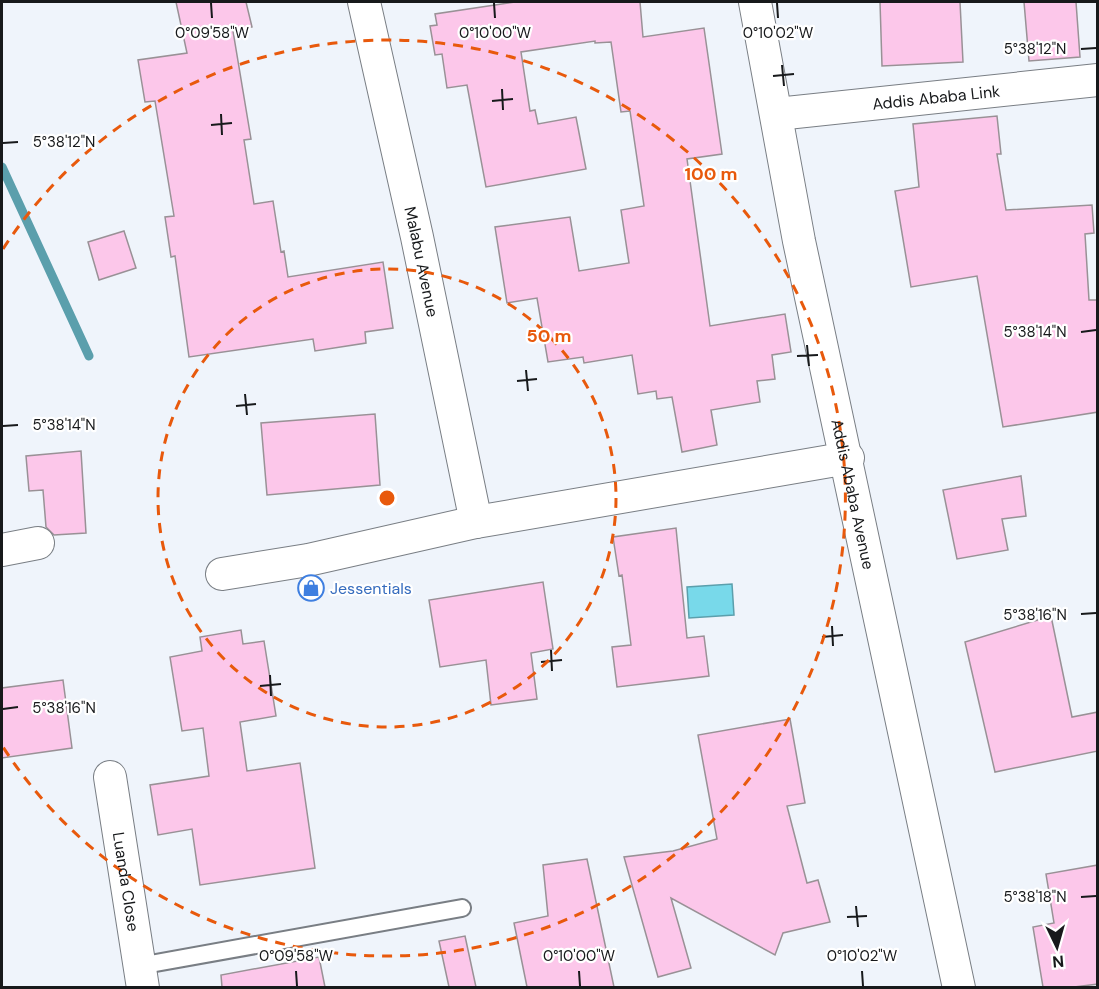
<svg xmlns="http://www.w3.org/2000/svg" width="1099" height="989" viewBox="0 0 1099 989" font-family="'DM Sans',sans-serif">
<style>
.water{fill:#78d9ea;stroke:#5b9fac;stroke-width:1.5}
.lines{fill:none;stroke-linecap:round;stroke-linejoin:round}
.stream{stroke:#5b9fac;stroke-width:9}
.building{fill:#fcc7ea;stroke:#999196;stroke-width:1.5}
.service-casing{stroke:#797e84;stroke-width:20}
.minor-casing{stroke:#797e84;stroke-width:34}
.service{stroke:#fff;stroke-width:16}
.minor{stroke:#fff;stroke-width:32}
.ticks{fill:none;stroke:#17191b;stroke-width:2}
.ring{fill:none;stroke:#e8590c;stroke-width:3;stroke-dasharray:10 8}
.labels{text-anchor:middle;stroke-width:4.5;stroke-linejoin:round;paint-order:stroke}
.street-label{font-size:16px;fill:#17191b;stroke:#fff}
.shop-label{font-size:16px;fill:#366cbe;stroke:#fff;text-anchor:start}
.ticks-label{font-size:15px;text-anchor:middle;fill:#17191b;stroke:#fff;stroke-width:4.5;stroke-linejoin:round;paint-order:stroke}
.centre{fill:#e8590c;stroke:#fff;stroke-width:3}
.ring-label{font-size:18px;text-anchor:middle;font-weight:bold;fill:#e8590c;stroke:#fff;stroke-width:4.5;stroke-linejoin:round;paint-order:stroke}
</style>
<rect width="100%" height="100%" fill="#eff4fb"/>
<!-- water -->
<path class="water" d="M732,584L734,615L689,618L687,587Z"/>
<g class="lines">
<!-- stream -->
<path class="stream" d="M2,167L89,356"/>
</g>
<!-- building -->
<path class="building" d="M176,2H246L252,27L233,31L251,139L244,140L254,204L273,201L281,252L284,251L288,277L383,262L393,328L365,332L366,343L315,351L313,339L189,357L175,256L171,257L165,217L174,216L155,101L145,102L138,60L187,53Z
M515,2H640L643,37L704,28L722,154L687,159L710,326L785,314L791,352L772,355L775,379L757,381L760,402L711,410L717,445L682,452L672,397L657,399L656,391L638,394L632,355L584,363L583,357L548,362L537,298L507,303L495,227L570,217L579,271L629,263L621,210L644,206L630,111L621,112L611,42L595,43V41L521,52L530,111L535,110L538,124L576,117L586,169L486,187L467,85L447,88L442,54L435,55L430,26L437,25L435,14Z
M880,2H960L963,62L882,66Z
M1024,2H1076L1080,57L1029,61Z
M997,116L1001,154H997L1006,210L1092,205L1094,233L1085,234L1089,300H1098V412L1003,427L977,276L911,287L895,191L919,187L913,124Z
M124,231L136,268L99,280L88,242Z
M375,414L380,485L267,495L261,423Z
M81,451L86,533L54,535L46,527L43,490L29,491L26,456Z
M1021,476L1026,516L1002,519L1008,550L957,559L943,490Z
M676,528L687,638L704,636L709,676L617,687L612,647L631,645L622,575L619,576L613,537Z
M543,582L553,649L531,653L537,699L491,705L486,660L440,667L429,600Z
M1051,616L1072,717L1098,712V751L995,772L965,642Z
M241,630L243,644L264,641L276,716L240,722L247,771L300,763L315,868L200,885L192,829L158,835L150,785L209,776L203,728L182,731L170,657L202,651L200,637Z
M63,680L72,748L2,758V688Z
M790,719L805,803L787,806L807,883L818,880L830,922L783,933L775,955L671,898L691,968L658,977L624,857L673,851L717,839L698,735Z
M587,859L614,987H527L514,923L548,916L543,865Z
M1098,865V984L1074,987H1043L1033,927L1054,923L1046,874Z
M465,936L476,987H449L439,941Z
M319,957L325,987H222L221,975Z"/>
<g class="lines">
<!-- service casing -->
<g class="service-casing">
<path id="service" d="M139,966L462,908"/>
</g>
<!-- minor casing -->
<g class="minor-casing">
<g id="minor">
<path id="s1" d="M364,2L417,237L476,522"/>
<path id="s2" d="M755,2L799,241L959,988"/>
<path id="s3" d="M777,114L1098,80"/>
<path d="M2,550L38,543"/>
<path d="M222,574L308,560L476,522L848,458"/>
<path id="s4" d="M110,777L143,988"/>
</g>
</g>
<!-- service -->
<use href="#service" class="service"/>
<!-- minor -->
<use href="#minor" class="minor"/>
</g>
<!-- ticks -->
<path class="ticks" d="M211,3L212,18M494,3L495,18M777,3L778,18M1081,49L1096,48M782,65L784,86M773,76L794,74M502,89L503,110M492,101L513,99M221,114L222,135M211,125L232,123M3,143L18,142M1081,332L1096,330M807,345L809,366M797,356L818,355M526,370L528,391M517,381L537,379M245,394L247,415M236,406L256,404M3,426L18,425M1081,614L1096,613M832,626L833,646M822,637L843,635M551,650L552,671M541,662L562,660M270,675L271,696M260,686L281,684M3,709L18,707M1081,897L1096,896M856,906L858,927M847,917L867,916M296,971L297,986M579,971L580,986M862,971L863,986"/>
<!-- distance rings -->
<g class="ring">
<circle cx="387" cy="498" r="229"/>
<path d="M3 249A458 458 0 1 1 3 747"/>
</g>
<!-- icons -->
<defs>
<g id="shop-ring" transform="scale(1.35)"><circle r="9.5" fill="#fff" stroke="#3f7fe0" stroke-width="1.5"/><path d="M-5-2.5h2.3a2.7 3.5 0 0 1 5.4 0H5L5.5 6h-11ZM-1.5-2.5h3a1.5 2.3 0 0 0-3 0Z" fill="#3f7fe0"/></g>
</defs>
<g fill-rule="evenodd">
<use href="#shop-ring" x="311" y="588"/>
</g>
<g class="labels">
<!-- street labels -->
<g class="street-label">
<text dy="6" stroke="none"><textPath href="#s3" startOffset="160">Addis Ababa Link</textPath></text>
<text dy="6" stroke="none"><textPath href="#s1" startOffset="266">Malabu Avenue</textPath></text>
<text dy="6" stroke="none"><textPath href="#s2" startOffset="502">Addis Ababa Avenue</textPath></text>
<text dy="6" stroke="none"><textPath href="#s4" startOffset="106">Luanda Close</textPath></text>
</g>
<!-- shop labels -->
<g class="shop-label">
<text x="330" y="594">Jessentials</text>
</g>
</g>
<g class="ticks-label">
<text x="212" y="38">0°09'58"W</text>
<text x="495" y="38">0°10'00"W</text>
<text x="778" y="38">0°10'02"W</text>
<text x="1035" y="54">5°38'12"N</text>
<text x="64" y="147">5°38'12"N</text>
<text x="1035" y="337">5°38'14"N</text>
<text x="64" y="430">5°38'14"N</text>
<text x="1035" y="620">5°38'16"N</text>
<text x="64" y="713">5°38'16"N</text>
<text x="1035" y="902">5°38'18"N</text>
<text x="296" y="961">0°09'58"W</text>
<text x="579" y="961">0°10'00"W</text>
<text x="862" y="961">0°10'02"W</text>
</g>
<circle cx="387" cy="498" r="9" class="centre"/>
<g class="ring-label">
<text x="711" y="180">100 m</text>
<text x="549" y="342">50 m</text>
</g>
<!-- border -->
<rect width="1099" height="989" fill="none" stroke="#17191b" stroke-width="6"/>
<!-- north arrow -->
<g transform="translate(1057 947) rotate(175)" stroke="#ffffff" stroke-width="4.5" paint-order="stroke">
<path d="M0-4.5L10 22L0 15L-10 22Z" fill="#17191b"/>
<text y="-9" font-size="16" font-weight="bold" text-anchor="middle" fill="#17191b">N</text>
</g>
</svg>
